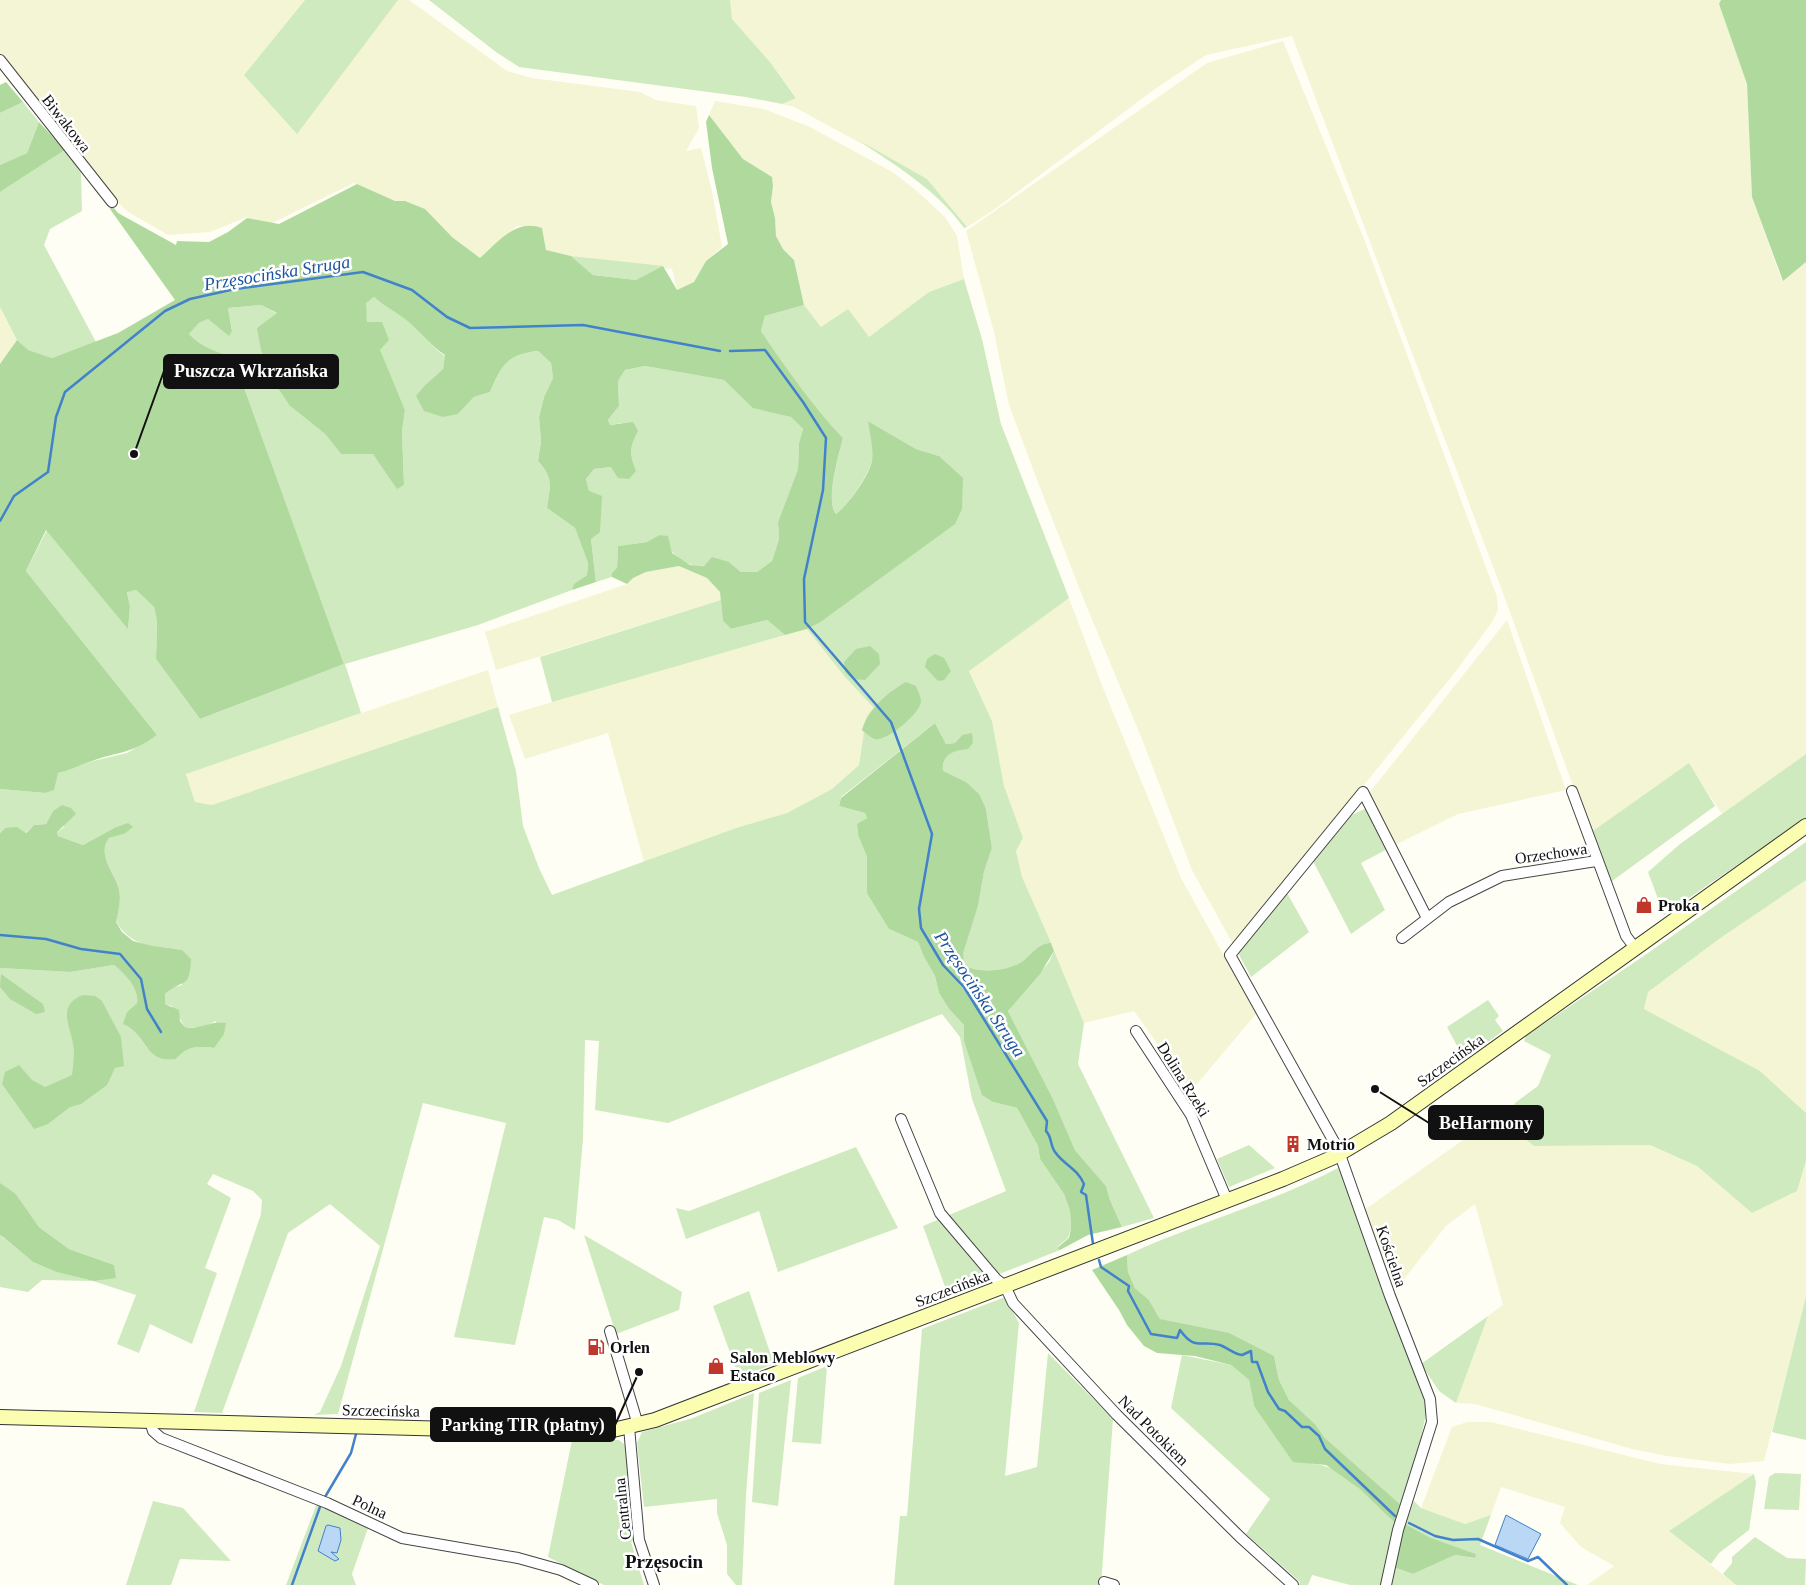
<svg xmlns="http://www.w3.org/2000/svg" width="1806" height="1585" viewBox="0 0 1806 1585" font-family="'Times New Roman',serif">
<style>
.farmland{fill:#f3f5d4}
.green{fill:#cfeabe}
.forest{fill:#b0da9d}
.water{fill:#bad7f5;stroke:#4282cb}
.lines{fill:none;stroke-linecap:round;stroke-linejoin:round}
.stream{stroke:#4282cb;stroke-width:2.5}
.street-casing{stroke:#444;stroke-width:12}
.secondary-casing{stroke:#333;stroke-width:16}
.street{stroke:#fff;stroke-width:10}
.secondary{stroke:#fbfdb1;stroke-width:14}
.labels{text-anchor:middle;stroke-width:5;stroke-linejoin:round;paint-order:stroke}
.street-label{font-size:16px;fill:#111;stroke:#fff}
.poi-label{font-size:16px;font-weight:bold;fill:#111;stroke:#fff;text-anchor:start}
.water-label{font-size:18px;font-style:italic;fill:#1b54a1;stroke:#fff}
.quarter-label{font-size:19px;font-weight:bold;fill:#111;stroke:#fff}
.leader{fill:none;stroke:#111;stroke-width:2}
.callout-dot{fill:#111;stroke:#fff;stroke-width:2}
.callout{fill:#111;stroke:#111;stroke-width:2}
.callout-label{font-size:18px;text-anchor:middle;font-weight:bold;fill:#fff}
</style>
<rect width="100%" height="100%" fill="#fffef5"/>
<!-- farmland -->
<path class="farmland" d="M0,0H305L244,75L398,0H409L507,71L532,78L640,92L656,100L696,106L699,128L686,151L701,148L712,191L722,247L706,261L694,282L677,290L672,269L571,256L546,250L542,228L517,226L480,258L405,201H395L354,183L262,228L247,217L210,232L168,235L128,212L109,194L0,53Z
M730,0H1721L1719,4L1747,84L1752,197L1782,281L1806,262V754L1722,814L1688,764L1590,833L1503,593L1292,36L1206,55L1155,89L992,211L967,227L927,179L794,107L782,104L796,97L770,62L732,19Z
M1283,41L1364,239L1497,597L1498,610L1492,622L1456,671L1234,946L1192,870L1142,739L1086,605L1039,485L1009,405L994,332L966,231L1207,63Z
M715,101L764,109L810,127L894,173L917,191L945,217L957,236L964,279L929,292L869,337L821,327L804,305L794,260L783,249L776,236L775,218L771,202L773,186L772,177L743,159L709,115Z
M0,307L17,340L0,364Z
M679,566L707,578L720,592L721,600L496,670L485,632L627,584L633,578L646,572Z
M1069,598L1103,688L1181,878L1256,1014L1191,1091L1134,1011L1084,1023L1022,877L1016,851L1023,838L1004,786L992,721L969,670Z
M1507,620L1566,790L1458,814L1393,846L1373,805L1370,792Z
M807,629L845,677L874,708L867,716L859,765L832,789L787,813L736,828L644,862L608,733L525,759L509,715L628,679Z
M488,670L498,707L212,805L195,802L186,773Z
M1806,880V1113L1760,1071L1644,1009L1648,992L1719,939Z
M1515,1103V1131L1534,1146L1650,1145L1697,1166L1752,1213L1797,1191L1806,1161V1296L1764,1461L1730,1464L1667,1456L1632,1449L1475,1404L1456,1403L1488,1316L1503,1305L1475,1204L1446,1226L1393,1293L1363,1211Z
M1467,1422H1491L1660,1464L1754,1474L1669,1531L1736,1585H1587L1614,1566L1581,1547L1560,1523L1565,1507L1501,1487L1491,1515L1465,1524L1421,1508L1452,1427Z"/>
<!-- green -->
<path class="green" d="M305,0H398L297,134L244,75Z
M429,0H730L732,19L770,62L796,98L782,104L746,97L519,67L496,52Z
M23,102L39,122L27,153L0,165V113Z
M858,140L927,179L967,227L964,228C936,189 896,166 858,140Z
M65,150L81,173L82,211L50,229L44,245L96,342L52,358L27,350L17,340L0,307V192Z
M571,256L663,266L653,275L636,280L593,275Z
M964,279L982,339L1001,424L1069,598L969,671L992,721L1004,786L1023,838L1016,851L1022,877L1051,943C1037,942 1030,958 1018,964C1003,971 977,974 964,964L962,953L978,906L984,872L992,848L986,809L966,782L943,772C941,755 953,750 968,748L973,743L962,735L955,743L946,744L935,723L841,797L839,806L865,813L867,818L857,825L858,835L867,857L889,929L918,942L924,957L935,976L939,993L949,1009L964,1025V1041L993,1102L1017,1108L1038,1146L1040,1159L1064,1194L1070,1211L1071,1228L1068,1238L1057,1247L1060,1250L949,1294L947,1292L923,1226L1006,1191L972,1099L960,1037L942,1014L668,1123L595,1110L599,1041L585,1040L583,1139L575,1230L558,1220L544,1217L515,1345L454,1337L506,1123L423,1103L338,1414L314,1415L320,1412L341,1366L380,1246L330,1204L288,1233L222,1413L194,1412L261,1214L262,1200L253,1191L213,1174L207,1184L231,1198L205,1268L217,1273L192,1344L150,1324L139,1353L117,1344L136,1295L93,1281L42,1280L28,1292L0,1287V1235L33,1262L56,1272L93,1281L114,1265L69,1249L39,1227L16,1194L0,1184V968L70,972L114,965C126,975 139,987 137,1003L127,1012L133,1028L147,1048L176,1059C188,1046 196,1046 214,1048L216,1021L204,1027H185L172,1006L165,1004V994L171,988L182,985V950C156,948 129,946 116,921C119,909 122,898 118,886C113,871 97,854 109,838L124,834L114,828L83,845L58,836L57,832L64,827L53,811L46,824L34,825L25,833L5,828L0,833V789L44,793L58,773L93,761L127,753L157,735L26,571L47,530L128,628L130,607L127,591L136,590L154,607L157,620L156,659L200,719L344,664L233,357C217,352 200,347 189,334L199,323L208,319L232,330L228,308L261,305L278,314L290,406L325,434L341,454H373L404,484L402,431L405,410L367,322L365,303L374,297C385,306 399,313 410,322C422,334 431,346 445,356L443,369L425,385L458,414L474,397L490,392C501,365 508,354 538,351L551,363L553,378L544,397L539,417L541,441L538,461C554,479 550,485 547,508L575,528L588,563L587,575L575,584L572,590L478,625L345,664L361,713L186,774L195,802L212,805L498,707L516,771L523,826L539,868L552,895L736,828L787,813L832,789L859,765L864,732L862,730L867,716L874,708L845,677L807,629L819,623L939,456L916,449L868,421C869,433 875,449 872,460C869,475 848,505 836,514C825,498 839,457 843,438C812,405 786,368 761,331L765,316L804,305L821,327L848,309L869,337L929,292Z
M645,366L724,380L735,390L777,413L791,417L803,429L799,443L798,469L778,522L779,539L772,561L757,572H741L729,562C691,569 683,569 659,535L647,542L618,546L617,569L611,574L612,577L596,582L591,539L589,491L586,479L594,469L611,467L630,455L631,444L622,423L610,425L608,420L619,406L618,381L625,370Z
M721,600L723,621L731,629L767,620L785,635L552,702L540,657Z
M1806,754V818L1664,915L1648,872L1680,844Z
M1689,763L1715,806L1608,884L1590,833Z
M1373,805L1393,846L1361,863L1385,910L1351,934L1313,861L1352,815Z
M1806,842V880L1719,939L1648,992L1644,1009L1760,1071L1806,1113V1161L1797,1191L1752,1213L1697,1166L1650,1145L1534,1146L1515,1131V1103L1538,1086L1551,1055L1524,1041L1526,1036L1648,953Z
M1287,893L1309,932L1251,977L1237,951Z
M1054,951L1084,1023L1078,1064L1154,1218L1122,1227L1110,1200L1106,1186L1075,1150L1053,1099L1008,1011L1049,962Z
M1488,1000L1499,1016L1495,1020L1503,1031L1464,1059L1447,1027Z
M1249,1145L1275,1168L1229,1187L1217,1159Z
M856,1147L898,1228L778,1272L759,1211L686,1239L676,1208L689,1211Z
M1340,1167L1427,1409L1419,1447L1400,1504L1325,1438L1315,1424L1289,1400L1279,1380L1274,1356L1160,1319L1149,1300L1135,1288L1128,1272L1127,1255C1196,1223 1272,1203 1340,1167Z
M584,1235L682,1292L679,1310L616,1334Z
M749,1291L774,1364L739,1377L713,1306Z
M1806,1296V1440L1772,1432Z
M1005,1297L1019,1323L1005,1476L1037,1467L1048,1353L1113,1419L1101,1585H894L900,1516H907L922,1329Z
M1488,1316L1456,1403L1439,1391L1421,1364Z
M1182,1355L1231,1365L1249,1380L1254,1406L1312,1464C1345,1465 1373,1501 1395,1523L1381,1585H1350L1312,1575L1308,1585H1299L1300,1582L1246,1534L1270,1499L1171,1408Z
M827,1366L821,1444L792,1442L798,1378Z
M791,1380L778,1506L752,1502L759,1393Z
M754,1393L746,1495L742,1585H736L727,1574V1545L717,1513V1499L644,1507L637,1443L642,1432L693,1418Z
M572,1440H619L625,1445L635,1539L631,1542L644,1585H604L548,1557Z
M1775,1473L1801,1474L1799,1510L1764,1509L1769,1477Z
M1754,1474L1756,1483L1749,1530L1719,1553L1711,1564L1669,1531Z
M153,1501L183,1508L231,1561L180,1559L171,1585H126Z
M1414,1501L1421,1508L1465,1524L1491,1515L1480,1545L1578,1585H1389L1393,1567L1413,1574L1455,1555L1474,1558L1476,1554L1429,1537L1405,1524Z
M317,1503L368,1528L352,1574L356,1585H286Z
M1755,1537L1787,1558L1806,1559L1805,1585H1736L1723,1574L1732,1563V1557Z"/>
<!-- forest -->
<path class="forest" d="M1721,0H1806V262L1783,281L1752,197L1747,84L1719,4Z
M6,82L23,102L0,113V85Z
M709,115L743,159L772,177L773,186L771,202L775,218L776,236L783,249L794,260L804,305L765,316L761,331C786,368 812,405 843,438C839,455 825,500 836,514C848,505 870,475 872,460C874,449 869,432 868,421L916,449L939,456L963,478L962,509L955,524L819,623L807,629L785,635L767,620L731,629L723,621L720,592L707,578L679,566L646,572L633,578L627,584L612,577L611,574L617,568L618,546L647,542L659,535L668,536L672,553L690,565L704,566L712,557L729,562L741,572H757L772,561L779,539L778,522L798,469L799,443L803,429L791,417L753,408L724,380L645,366L625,370L618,381L619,406L608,420L610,425L633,422L638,431C629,448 629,453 636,471L629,479L618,478L611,467L594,469L586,479L589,491L602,496L600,532L591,539L596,582L572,590L574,584L587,575L588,563L575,528L547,508C550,485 554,479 538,461L541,441L539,417L544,397L553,378L551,363L538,351C508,354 501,365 490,392L474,397L458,414L443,417L424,411L416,396L425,385L443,369L445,355C431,346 422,334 410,323C399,313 385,307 374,297L366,303L367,322H382L389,340L380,350L405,410L402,431L404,485L397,489L373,454H341L325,434L290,406L276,385L261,350L257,328L277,313L261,305L228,308L232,331L229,336L208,319L199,323L189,334C201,347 217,352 233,357L344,664L200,719L156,659L157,621L154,607L136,590L127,592L130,607L128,629L46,530L26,571L157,735C131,754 120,751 92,761C80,765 70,770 58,773L54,790L45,793L0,789V364L17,340L28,350L52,358L118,333L175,300L110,209L109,202L118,213L176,245L177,241L209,242L228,232L247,218L279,224L357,184L395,201H405L425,209L452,237L480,258C498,242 516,218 542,228L546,250L571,256L593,275L636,280L663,266L677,290L694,282L706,261L728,244L712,168L706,122Z
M39,122L65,150L0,192V165L27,153Z
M870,646L879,654L880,664L865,680L852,679L845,672L844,662L856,649Z
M935,654L944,658L951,671L944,680L938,681L925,667L927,659Z
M906,682L916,686C918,691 921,697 921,701C921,713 886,742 875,739C871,738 866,733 862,730C869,708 887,693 906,682Z
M935,723L946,744L955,743L962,735L972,733L973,743L968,749C954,750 941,755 943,771L966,782L979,794L986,809L992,848L984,872L978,906L963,953L964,964C976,974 1003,971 1018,964C1030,958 1037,942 1051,943L1054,951L1040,974L1008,1011L1053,1099L1075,1150L1106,1186L1110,1200L1122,1227L1088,1235L1060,1250L1057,1248L1069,1238L1071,1228L1070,1211L1064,1194L1040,1159L1038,1146L1017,1108L993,1102L982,1095L964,1041V1025L949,1009L939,993L935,976L924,957L918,942L889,929L867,893V857L858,835L857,824L867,818L865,813L839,806L841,798Z
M62,805L71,808L76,814L57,832L58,836L83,845L114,828L128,823L133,827L124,834L109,838C97,854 113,871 118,886C122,898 119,909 116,922L122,932L133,941L153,946L182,950L191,959C190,990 183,978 165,994V1004L179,1010L180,1021L185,1027C200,1030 211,1020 226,1023L224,1034L214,1048C196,1046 188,1046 176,1059C172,1059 164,1060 160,1058C144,1052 142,1031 123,1024L127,1012L137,1003C139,988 126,975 114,965L70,972L0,968V833L5,828L17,827L26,833L34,825L46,824L53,811Z
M1,974L43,1004L45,1012L36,1014L10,999L0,987Z
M83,995L95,996L102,1001L121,1037L124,1066L115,1068L107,1085L81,1104L70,1107L48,1124L34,1129L2,1084L5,1072L19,1065L32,1080L45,1087L72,1075C73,1067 74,1058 74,1051C73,1029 54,1006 83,995Z
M0,1183L16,1194L39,1227L69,1249L114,1265L116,1278L93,1281L56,1272L33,1262L3,1237L0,1235Z
M1127,1255L1128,1272L1135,1288L1149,1300L1160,1319L1229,1333L1274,1356L1279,1380L1289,1400L1315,1424L1325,1438L1400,1504L1395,1523L1360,1489L1326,1465L1293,1462L1254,1406L1249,1380L1231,1365L1195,1356L1157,1353L1144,1346L1127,1325L1119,1310L1092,1270Z
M1405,1524L1429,1537L1476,1554L1475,1558L1455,1555L1413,1574L1393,1567Z"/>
<!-- water -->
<path class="water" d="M1506,1515L1541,1534L1528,1559L1495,1545Z
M328,1525L340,1528L341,1540L337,1553L331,1552L339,1559L335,1561L318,1551L326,1526Z"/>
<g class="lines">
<!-- stream -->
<path class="stream" d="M730,351L765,350L803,402L826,438L823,490L804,579L805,622L891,722L932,834L919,909L921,928L943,965L964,987L1047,1121L1046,1131C1052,1137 1050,1145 1055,1152C1064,1165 1077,1168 1084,1184L1081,1192L1086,1195L1093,1244
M0,521L14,496L48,472L56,417L65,392L165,311L190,299L235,289L363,272L412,290L447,317L470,328L583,325L720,351
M0,935L46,939L81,949L120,954L141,979L147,1009L161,1032
M1099,1260L1101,1267L1129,1286L1128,1291L1151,1334L1177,1338L1180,1330C1195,1351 1200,1340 1220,1345C1228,1348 1234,1354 1242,1355L1251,1351L1252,1362H1257L1268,1392L1279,1409L1285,1411L1302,1427H1309L1319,1436L1325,1449L1395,1516
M325,1497L351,1453L356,1434
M1409,1523L1435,1536L1453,1540L1478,1539L1528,1561L1538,1557L1567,1585
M292,1585L321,1504"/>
<!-- street casing -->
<g class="street-casing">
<path id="street" d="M0,60L112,202
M1572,791L1626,936L1635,948
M1402,938L1449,902L1502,876L1596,861
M1136,1031L1191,1115L1227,1200
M901,1119L940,1213L996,1279L1005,1286L1013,1303L1117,1415L1240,1537L1293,1585
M610,1331L638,1425
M150,1421L153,1431L161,1438L327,1503L402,1538L518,1558L561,1570L593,1585
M629,1427L639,1540L654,1585
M1104,1582L1114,1585
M1386,1585L1398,1530L1432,1422L1430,1399L1390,1296L1338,1149L1230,955L1363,792L1427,918"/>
</g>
<!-- secondary casing -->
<g class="secondary-casing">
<path id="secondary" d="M0,1417L569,1432L613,1430L655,1420L1283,1179L1334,1157L1391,1123L1806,826"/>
</g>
<!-- street -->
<use href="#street" class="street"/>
<!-- secondary -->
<use href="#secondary" class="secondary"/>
</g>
<!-- icons -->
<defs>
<g id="shop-bare" transform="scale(1.35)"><path d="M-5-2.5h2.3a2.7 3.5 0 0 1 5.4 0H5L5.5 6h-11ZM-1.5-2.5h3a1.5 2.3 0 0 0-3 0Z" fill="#bf372a" stroke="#fff" stroke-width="2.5" paint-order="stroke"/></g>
<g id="building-bare" transform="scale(1.35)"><path d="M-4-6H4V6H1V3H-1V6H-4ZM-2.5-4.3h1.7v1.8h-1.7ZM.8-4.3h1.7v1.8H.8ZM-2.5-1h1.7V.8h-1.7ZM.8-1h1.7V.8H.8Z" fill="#bf372a" stroke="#fff" stroke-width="2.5" paint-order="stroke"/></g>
<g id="fuel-bare" transform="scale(1.35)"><path d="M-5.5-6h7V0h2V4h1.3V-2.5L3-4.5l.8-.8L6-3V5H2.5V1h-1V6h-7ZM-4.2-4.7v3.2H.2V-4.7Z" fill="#bf372a" stroke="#fff" stroke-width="2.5" paint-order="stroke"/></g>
</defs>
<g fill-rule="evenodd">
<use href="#shop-bare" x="1644" y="905"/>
<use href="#building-bare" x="1293" y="1144"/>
<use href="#fuel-bare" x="596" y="1347"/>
<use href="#shop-bare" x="716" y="1366"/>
</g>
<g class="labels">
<!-- street labels -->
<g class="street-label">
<text transform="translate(67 123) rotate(52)" y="6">Biwakowa</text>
<text transform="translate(1551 853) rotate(-8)" y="6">Orzechowa</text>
<text transform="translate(1450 1060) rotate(-36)" y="6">Szczecińska</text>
<text transform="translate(1184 1079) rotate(58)" y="6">Dolina Rzeki</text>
<text transform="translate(1392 1256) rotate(71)" y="6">Kościelna</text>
<text transform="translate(952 1288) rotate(-21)" y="6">Szczecińska</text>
<text transform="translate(381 1410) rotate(1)" y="6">Szczecińska</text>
<text transform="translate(1154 1430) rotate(45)" y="6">Nad Potokiem</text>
<text transform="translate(370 1506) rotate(25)" y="6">Polna</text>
<text transform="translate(622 1509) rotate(-96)" y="6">Centralna</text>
</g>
<!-- poi labels -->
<g class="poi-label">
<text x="1658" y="911">Proka</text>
<text x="1307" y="1150">Motrio</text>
<text x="610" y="1353">Orlen</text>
<text x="730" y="1363">Salon Meblowy<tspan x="730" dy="18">Estaco</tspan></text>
</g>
<!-- water labels -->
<g class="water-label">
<text transform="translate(277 273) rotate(-9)" y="6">Przęsocińska Struga</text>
<text transform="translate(980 994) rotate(56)" y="6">Przęsocińska Struga</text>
</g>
<!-- quarter labels -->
<g class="quarter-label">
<text x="664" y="1568">Przęsocin</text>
</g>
</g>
<!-- callouts -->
<path class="leader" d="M134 454L164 371M1375 1089L1429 1123M639 1372L615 1425"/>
<g class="callout-dot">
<circle cx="134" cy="454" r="5"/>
<circle cx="1375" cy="1089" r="5"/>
<circle cx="639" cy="1372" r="5"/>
</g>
<g class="callout">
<rect x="164" y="355" width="174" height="33" rx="5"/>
<rect x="1429" y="1106" width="114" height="33" rx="5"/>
<rect x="431" y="1408" width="184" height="33" rx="5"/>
</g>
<g class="callout-label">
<text x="251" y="377">Puszcza Wkrzańska</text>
<text x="1486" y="1129">BeHarmony</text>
<text x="523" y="1431">Parking TIR (płatny)</text>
</g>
</svg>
